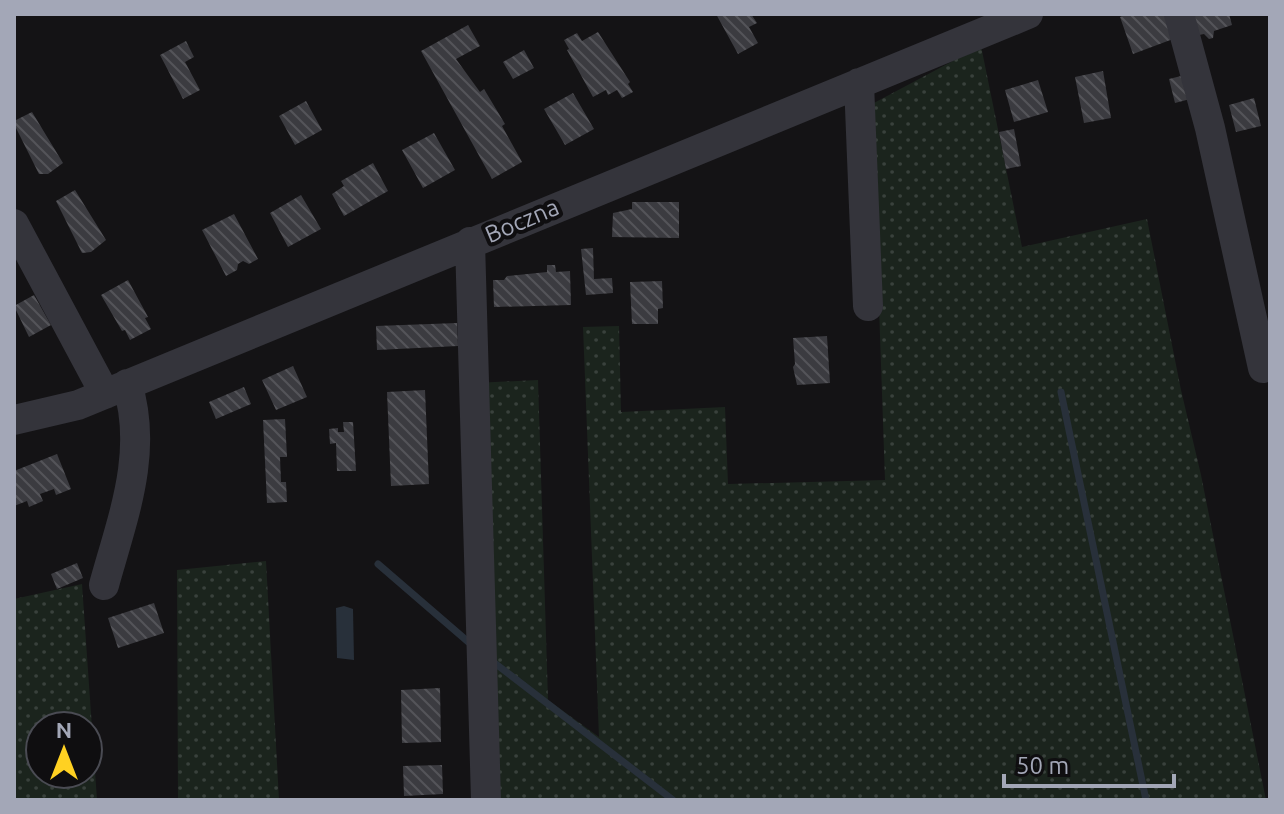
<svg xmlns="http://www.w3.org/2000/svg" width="1284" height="814" viewBox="0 0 1284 814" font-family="Ubuntu,sans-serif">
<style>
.green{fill:url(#green-dots);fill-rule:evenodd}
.water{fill:#28303a}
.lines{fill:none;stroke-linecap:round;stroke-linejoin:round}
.stream{stroke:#28303a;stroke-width:7}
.building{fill:url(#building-back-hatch)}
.minor{stroke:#34343b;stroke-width:30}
.labels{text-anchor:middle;stroke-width:8;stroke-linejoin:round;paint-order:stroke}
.street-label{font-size:24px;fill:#a3a7b7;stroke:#0f0e10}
</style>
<defs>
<pattern id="green-dots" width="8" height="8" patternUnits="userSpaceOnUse" patternTransform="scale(2)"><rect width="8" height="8" fill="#1b241d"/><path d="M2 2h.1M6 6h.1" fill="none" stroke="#39413c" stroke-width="1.8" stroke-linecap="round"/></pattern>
<pattern id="building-back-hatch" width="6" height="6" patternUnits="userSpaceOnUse" patternTransform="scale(2)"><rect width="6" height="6" fill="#3b3b40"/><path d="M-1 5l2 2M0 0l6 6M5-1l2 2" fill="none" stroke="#545459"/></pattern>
</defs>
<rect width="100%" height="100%" fill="#141315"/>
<!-- green -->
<path class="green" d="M981,46L1022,247L1147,219L1181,390L1201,475L1266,800H487L475,383L538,380L548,700L599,737L583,327L619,326L621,412L725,407L728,484L885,480L872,104Z
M266,561L279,800H178L177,570Z
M82,584L97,800H14V599ZM40,726H88V774H40Z"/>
<!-- water -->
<path class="water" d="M344,606L353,609L354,660L337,658L336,608Z"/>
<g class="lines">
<!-- stream -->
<path class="stream" d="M1061,392L1146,800
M378,564L473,646
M492,661L673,800"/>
</g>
<!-- building -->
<path class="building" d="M716,14H751L757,23L749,27L758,43L738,54Z
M1128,14H1173L1181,36L1133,54L1120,17Z
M1193,14H1229L1232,25L1214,31L1213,38L1209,39L1204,34L1199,35Z
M468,25L480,46L456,59L480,92L484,89L505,124L502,126L522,162L492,179L421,51Z
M598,32L630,82L628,84L633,92L622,98L617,90L608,95L606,90L593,97L567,50L569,49L564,40L577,33L582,41Z
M186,41L194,57L185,62L200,90L183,99L160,55Z
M524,50L534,68L513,79L503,62Z
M1103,71L1111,118L1084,123L1075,77Z
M1189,74L1194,98L1175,103L1169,79Z
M1038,80L1048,112L1014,122L1005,90Z
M573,93L594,129L565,145L544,109Z
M1254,98L1261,126L1236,132L1229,105Z
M306,101L322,130L295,145L279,116Z
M32,112L63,163L48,174H39L14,124V121Z
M1014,129L1021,166L1006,169L999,132Z
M434,133L455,170L423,188L402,150Z
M373,163L388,191L344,216L332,194L344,186L341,181Z
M75,190L106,240L91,252L82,253L56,201Z
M301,195L321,229L288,247L270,213Z
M632,202H679V238L612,237L613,213L632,209Z
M234,214L258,259L249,264L243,261L238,264L237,270L226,276L202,230Z
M593,248L594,279L612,278L613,293L586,295L581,249Z
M547,265H555L556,272L570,271L571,305L494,307L493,280H504L507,276L547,272Z
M128,280L148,317L145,318L151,329L130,340L125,330L122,331L101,295Z
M662,281L663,308L658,309V324H632L630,282Z
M34,295L51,325L29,337L14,306Z
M457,323L458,346L377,350L376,326Z
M827,336L830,383L797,385L793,367L795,364L793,338Z
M293,366L307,397L276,410L262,380Z
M244,387L251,404L216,419L209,402Z
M425,390L429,484L391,486L387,392Z
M285,419L287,457H280L281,482H286L287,502L267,503L263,420Z
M343,422H353L356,471H337L336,443L330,444L329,429L338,428V432H344Z
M57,454L71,489L56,495L54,489L40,494L43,501L29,507L27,501L14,506V471Z
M77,563L83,578L57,589L51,574Z
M154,603L164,633L118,648L108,618Z
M440,688L441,742L402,743L401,690Z
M442,765L443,794L404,796L403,766Z"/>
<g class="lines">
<!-- minor -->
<path class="minor" d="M1179,14L1210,128L1263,368
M859,83L868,306
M14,224L105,394
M470,242L486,800
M14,420L78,405L1028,14
M104,585C122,519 149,453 127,384"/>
</g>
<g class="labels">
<!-- street labels -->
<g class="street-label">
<text transform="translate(522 221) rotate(-23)" y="8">Boczna</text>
</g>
</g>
<!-- border -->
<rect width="1284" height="814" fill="none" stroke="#a3a7b7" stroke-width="32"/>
<!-- north arrow -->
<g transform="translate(64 750)"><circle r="38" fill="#0f0e10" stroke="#4a4b53" stroke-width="2"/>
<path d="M0-6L14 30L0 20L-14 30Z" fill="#ffd122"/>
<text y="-12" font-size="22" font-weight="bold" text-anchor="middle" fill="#a3a7b7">N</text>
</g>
<!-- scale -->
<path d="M1004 774v12h170v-12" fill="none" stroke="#a3a7b7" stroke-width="4"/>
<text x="1016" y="774" font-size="24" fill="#a3a7b7" stroke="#0f0e10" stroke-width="6" paint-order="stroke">50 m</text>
</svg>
